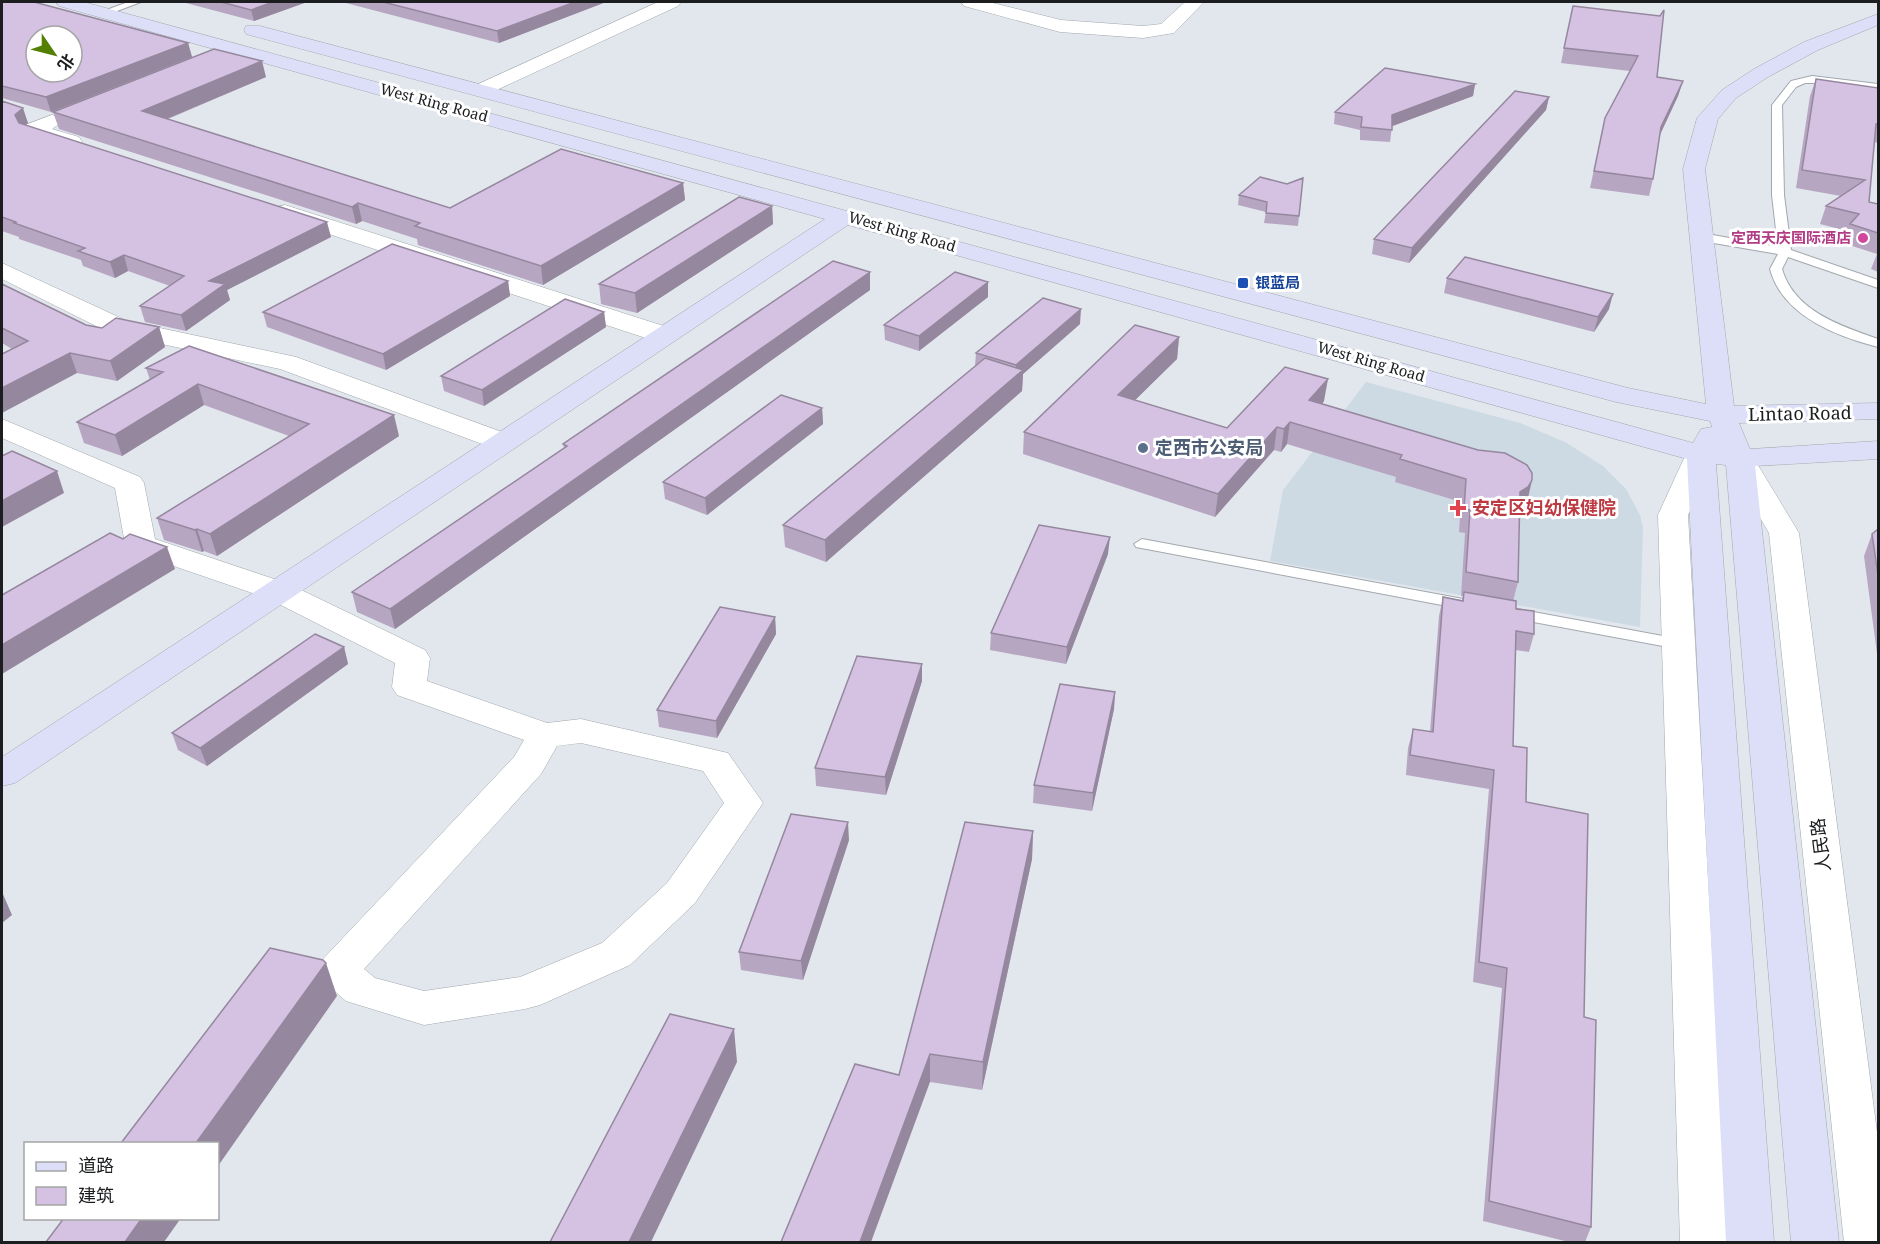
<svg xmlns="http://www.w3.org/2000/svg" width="1880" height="1244" viewBox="0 0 1880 1244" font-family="'Noto Serif','Noto Sans SC',serif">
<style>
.built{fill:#cddae4}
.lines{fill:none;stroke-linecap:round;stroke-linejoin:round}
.lane-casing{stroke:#a2a8ad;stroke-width:2}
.street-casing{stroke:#a2a8ad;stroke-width:1}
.secondary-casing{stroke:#a2a8ad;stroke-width:1}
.lane{fill:#fff;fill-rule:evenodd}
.street{fill:#fff;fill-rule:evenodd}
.secondary{fill:#dcdff7;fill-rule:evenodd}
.wall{fill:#b7a6c2}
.shaded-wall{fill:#95879e}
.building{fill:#d5c1e2;stroke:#95879e;stroke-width:1.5;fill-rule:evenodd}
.hotel-dot{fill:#d1479c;stroke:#fff;stroke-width:2}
.transit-dot{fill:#1a4fb4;stroke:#fff;stroke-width:2}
.service-dot{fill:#5c6f8a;stroke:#fff;stroke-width:2}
.health-dot{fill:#e0444e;stroke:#fff;stroke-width:2}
.labels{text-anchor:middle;stroke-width:6;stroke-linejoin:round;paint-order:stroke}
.far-street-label{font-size:15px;fill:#1b1d1f;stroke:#fff}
.far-hotel-label{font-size:15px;font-weight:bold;fill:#b23c85;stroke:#fff;text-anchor:end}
.far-transit-label{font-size:15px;font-weight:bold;fill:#164399;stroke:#fff;text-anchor:start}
.street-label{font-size:18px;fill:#1b1d1f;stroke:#fff}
.service-label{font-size:18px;font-weight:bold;fill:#4e5e75;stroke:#fff;text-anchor:start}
.health-label{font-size:18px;font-weight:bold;fill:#be3a42;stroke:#fff;text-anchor:start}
</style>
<rect width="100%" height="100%" fill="#e1e7ed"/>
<!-- built -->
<path class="built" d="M1366,382L1520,423L1565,442L1603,466L1626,489L1640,515L1643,528L1640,627L1270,561L1283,490Z"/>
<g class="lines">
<!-- lane casing -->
<g class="lane-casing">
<path id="lane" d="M128,2H141L109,14L101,12Z
M1812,76L1878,84V90L1836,83H1805L1796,87L1782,105L1784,195L1791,250L1878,280V288L1788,257L1782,269C1794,311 1841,326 1878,339V347C1835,336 1782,315 1770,269L1778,254L1702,241L1696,237L1702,233L1778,247L1772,195V105L1791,81Z
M1142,539L1463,599L1471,604L1463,609L1136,547L1134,544Z
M1512,608L1679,639L1685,640L1687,644L1685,648L1679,649L1506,617L1504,613L1506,609Z"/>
</g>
<!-- street casing -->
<g class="street-casing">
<path id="street" d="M658,2H681L678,6L488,94H474L471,90L474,86Z
M961,2H989L1061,20L1143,26L1161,24L1185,2H1204L1174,33L1143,38L1060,32L964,6Z
M52,115L59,117L63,121L52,129L79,137L82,142L79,147C62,151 41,140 25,135L22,130L25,125Z
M285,205L673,329L677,335L673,341L664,343L655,341L277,217L273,212L277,207Z
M2,263L127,321L296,357L513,436L517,442L513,448L503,451L493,448L280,369L110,333L2,279Z
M2,419L140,477L144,483L155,539L289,584L425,650L430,658L427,681L547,723L581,719L728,753L763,803L695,903L630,965L540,1005L525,1009L424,1025L346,1001L323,981L317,970L323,959L514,757L524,740L397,695L392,687L395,663L267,598L130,551L125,544L115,488L2,438ZM581,743L703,771L724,803L667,883L602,943L520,977L424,991L375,978L364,969L541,774L557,746Z
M1701,445L1711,448L1716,454L1688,515L1728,1242H1680L1658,515L1686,454L1691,448Z
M1740,449L1750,452L1799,533L1878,1140V1242H1844L1769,533L1725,458L1730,452Z"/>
</g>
<!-- secondary casing -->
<g class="secondary-casing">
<path id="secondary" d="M56,2H84L1693,443L1701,429L1712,427L1710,421L1616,402L246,34L244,30L246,26H260L1628,388L1706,404L1683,169L1697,118L1722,90L1754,69L1804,42L1878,14V25L1818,50L1768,77L1736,98L1718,119L1705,169L1734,406L1878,403V419L1739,423L1750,449L1878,441V459L1755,466L1839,1242H1791L1726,465L1716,464L1774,1242H1726L1687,459L848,225L15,783L2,786V757L825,219L59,6Z"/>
</g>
<!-- lane -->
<use href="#lane" class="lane"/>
<!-- street -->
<use href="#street" class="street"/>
<!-- secondary -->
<use href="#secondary" class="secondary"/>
</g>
<!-- wall -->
<path class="wall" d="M2,2L188,43L192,57L51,112L2,98Z
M182,2H307L254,21Z
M342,2H606L499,43Z
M1660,16L1657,77L1683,81L1678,96L1659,137L1653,179L1649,196L1590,188L1605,118L1630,71L1561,63L1564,48Z
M266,77L168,119L450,208L683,183L685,200L543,285L418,245L417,239L362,221L356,224L59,129L53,112Z
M1816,79L1877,88L1878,84V143L1874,142L1869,202L1878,204V272L1871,269L1877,254L1843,243L1847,231L1820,224L1826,206L1841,196L1796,188L1810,96Z
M1475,84L1473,96L1392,126L1390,142L1360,140V130L1334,124L1335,112Z
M1549,97L1546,110L1409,263L1372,254L1374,239Z
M2,101L28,123L26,125L331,237L227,290L230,300L186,331L145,322L140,306L170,286L128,271L115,278L83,266L81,260L19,239V237L2,231Z
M1303,178L1298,226L1264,223L1266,212L1238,205L1239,195L1287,184Z
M772,206L773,224L637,313L601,304L599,284Z
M870,272V290L395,629L357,612L352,592L564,448L563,444Z
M1447,278L1609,309L1594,332L1444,293Z
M508,281L510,296L386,370L267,327L263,312Z
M988,282V297L919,351L885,340L884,325Z
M2,284L86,325L102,328L159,327L165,347L117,381L77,373L12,349L2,343Z
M604,312L606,327L484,406L444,391L441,376Z
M1080,324L1023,374L1022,391L826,562L785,547L783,525L975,366L976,353Z
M1179,337L1177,359L1134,400L1227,428L1324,401L1322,404L1527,503L1523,510L1519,511L1518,582L1513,601L1516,609L1534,634L1529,652L1515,650L1513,746L1526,802L1584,1017L1591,1227L1585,1242H1569L1483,1221L1502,988L1473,982L1489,789L1406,775L1408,748L1413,729L1430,732L1439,616L1443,597L1462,600L1463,596H1461L1465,533L1459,532L1461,502L1395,482L1396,477L1287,444L1281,452L1274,450L1215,517L1023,454L1024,432Z
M189,346L399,436L217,556L204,551L202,552L164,540L157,518L289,436L204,405L122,456L84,443L77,422L150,380L146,368Z
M822,408L823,424L707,515L665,499L663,482Z
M1878,529V661L1864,556L1872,534Z
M1108,554L1066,664L990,650L991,633Z
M775,617L776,634L717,738L659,727L657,710Z
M344,647L348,664L207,766L178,750L172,733Z
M922,681L886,795L816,786L815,768Z
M1115,692L1114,709L1092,811L1033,803L1034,785Z
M1033,831L1032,859L982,1090L930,1082L899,1075Z
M849,840L803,980L741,970L739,952Z"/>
<!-- shaded-wall -->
<path class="shaded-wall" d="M273,2H307L254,21L251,10Z
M575,2H606L499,43L497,31Z
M188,43L192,57L51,112L46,97Z
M262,61L266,77L147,127L142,111Z
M1683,81L1678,96L1656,143L1661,127Z
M1475,84L1473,96L1390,127L1392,115Z
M1549,97L1546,110L1409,263L1412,248Z
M23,108L28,123L20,130L15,115Z
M683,183L685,200L543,285L541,266Z
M358,203L362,221L356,224L352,207Z
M772,206L773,224L637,313L635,293Z
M327,222L331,237L227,290L230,300L186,331L181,315L209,281Z
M124,255L128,271L115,278L110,262Z
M870,272V290L395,629L390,609Z
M508,281L510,296L386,370L383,354Z
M988,282V297L919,351V336Z
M1613,294L1609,309L1594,332L1598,317Z
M1081,309L1080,324L1023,374L1022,391L826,562L825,540L1015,377L1016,365Z
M604,312L606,327L484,406L482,390Z
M159,327L165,347L117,381L110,361Z
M1179,337L1177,359L1117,418L1118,395Z
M70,353L77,373L2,413V388Z
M1328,379L1324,401L1306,422L1309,400Z
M198,384L204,405L122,456L115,435Z
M822,408L823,424L707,515L705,498Z
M394,415L399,436L217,556L210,534Z
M1290,422L1287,444L1281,452L1284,429Z
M1277,427L1274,450L1215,517L1218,494Z
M57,471L64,493L2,527V501Z
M1532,480L1527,503L1523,510L1514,515L1520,492Z
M197,529L204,551L202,552L195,530Z
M1110,537L1108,554L1066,664L1067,647Z
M167,547L175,569L2,674V645Z
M775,617L776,634L717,738L716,721Z
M344,647L348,664L207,766L200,748Z
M922,664V681L886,795L885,777Z
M1115,692L1114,709L1092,811L1093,793Z
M848,822L849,840L803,980L801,961Z
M1033,831L1032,859L982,1090L983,1062Z
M2,892L12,915L2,923Z
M326,963L337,996L218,1166V1143H196Z
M734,1029L737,1062L651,1242H629Z
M930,1054V1082L871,1242H860Z
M142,1218H181L164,1242H125Z"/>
<!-- building -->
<path class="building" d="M2,2H34L188,43L46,97L2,86ZM36,36H72V72H36Z
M221,2H273L251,10Z
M383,2H575L497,31Z
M1573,6L1660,16L1664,10L1657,77L1683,81L1661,127L1653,179L1594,171L1605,118L1638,56L1564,48Z
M214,49L262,61L142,111L450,208L561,149L683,183L541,266L415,226L420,223L358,203L352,207L53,112Z
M1385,68L1475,84L1392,115V130L1361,127L1362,117L1335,112Z
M1816,79L1878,88V84V124H1876L1869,202L1878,204V233L1850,224L1859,214L1826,206L1865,180L1802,170Z
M1515,91L1549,97L1412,248L1374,239Z
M2,101L23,108L15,115L19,123L327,222L209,281L225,284L181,315L140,306L184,276L124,255L110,262L78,251L85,248L14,223L16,222L2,217Z
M1260,177L1287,184L1303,178L1299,216L1266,213L1267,202L1239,195Z
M739,197L772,206L635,293L599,284Z
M392,244L508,281L383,354L263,312Z
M1465,257L1613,294L1598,317L1447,278Z
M833,261L870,272L390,609L352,592L567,446L563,444Z
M955,272L988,282L919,336L884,325Z
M2,284L86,325L102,328L116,318L159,327L110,361L70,353L2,388V354L28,341L2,328Z
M1043,298L1081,309L1016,365L976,353Z
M565,299L604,312L482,390L441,376Z
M1135,325L1179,337L1118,395L1227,428L1285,367L1328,379L1309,400L1478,450L1505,453L1527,465L1532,473V480L1528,487L1520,492L1518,582L1466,572L1470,510L1464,509L1466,479L1400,459L1402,455L1290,422L1284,429L1277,427L1218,494L1024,432Z
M189,346L394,415L210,534L197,529L195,530L157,518L309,424L198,384L115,435L77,422L163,372L146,368Z
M985,358L1023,370L825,540L783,525Z
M781,395L822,408L705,498L663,482Z
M12,451L57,471L2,501V456Z
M1039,525L1110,537L1067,647L991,633Z
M1878,529V575L1872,534Z
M110,533L123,539L130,534L167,547L2,645V595Z
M1464,592L1516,601V609L1534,611V634L1516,631L1513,746L1527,748L1526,802L1588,814L1584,1017L1596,1020L1591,1227L1489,1201L1507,968L1479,962L1494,770L1410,755L1413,729L1433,732L1443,597L1463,601Z
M720,607L775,617L716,721L657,710Z
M315,634L344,647L200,748L172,733Z
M857,656L922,664L885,777L815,768Z
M1060,684L1115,692L1093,793L1034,785Z
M791,814L848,822L801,961L739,952Z
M965,822L1033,831L983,1062L930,1054L860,1242H781L855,1064L899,1075Z
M270,948L323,960L326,963L196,1143H121Z
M670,1014L734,1029L629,1242H550Z
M64,1218H142L125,1242H46Z"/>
<!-- markers -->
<circle class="hotel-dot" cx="1863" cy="238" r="6"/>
<rect class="transit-dot" x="1237" y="277" width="12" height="12" rx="3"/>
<circle class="service-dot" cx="1143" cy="448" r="6"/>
<path class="health-dot" d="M1455 499h6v6h6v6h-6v6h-6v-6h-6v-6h6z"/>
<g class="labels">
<!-- far-street labels -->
<g class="far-street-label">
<text transform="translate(434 103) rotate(15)" y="5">West Ring Road</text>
<text transform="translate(902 232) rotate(16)" y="5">West Ring Road</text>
<text transform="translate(1371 362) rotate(16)" y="5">West Ring Road</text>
</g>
<!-- far-hotel labels -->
<g class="far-hotel-label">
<text x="1851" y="243">定西天庆国际酒店</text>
</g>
<!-- far-transit labels -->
<g class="far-transit-label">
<text x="1255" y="288">银蓝局</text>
</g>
<!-- street labels -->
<g class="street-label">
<text transform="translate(1800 414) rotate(-1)" y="6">Lintao Road</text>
<text transform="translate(1821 845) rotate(-97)" y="6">人民路</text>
</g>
<!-- service labels -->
<g class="service-label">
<text x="1155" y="454">定西市公安局</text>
</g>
<!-- health labels -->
<g class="health-label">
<text x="1472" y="514">安定区妇幼保健院</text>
</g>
</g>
<!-- border -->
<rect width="1880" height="1244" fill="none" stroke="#1b1d1f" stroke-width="6"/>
<!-- legend -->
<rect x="24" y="1142" width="195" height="78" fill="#ffffff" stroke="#a4a5a5" stroke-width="1.5"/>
<rect x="36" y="1162" width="30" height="9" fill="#dcdff7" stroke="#a4a5a5" stroke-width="1.5"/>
<text x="78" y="1172" font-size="18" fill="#1b1d1f">道路</text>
<rect x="36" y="1187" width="30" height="18" fill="#d5c1e2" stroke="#a4a5a5" stroke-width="1.5"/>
<text x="78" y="1202" font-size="18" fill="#1b1d1f">建筑</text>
<!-- north arrow -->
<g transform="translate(54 54) rotate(125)"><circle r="28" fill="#ffffff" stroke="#a4a5a5" stroke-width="1.5"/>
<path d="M0-4.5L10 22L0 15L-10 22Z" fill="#537f03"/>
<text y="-9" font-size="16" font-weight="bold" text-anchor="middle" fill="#1b1d1f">北</text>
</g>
</svg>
